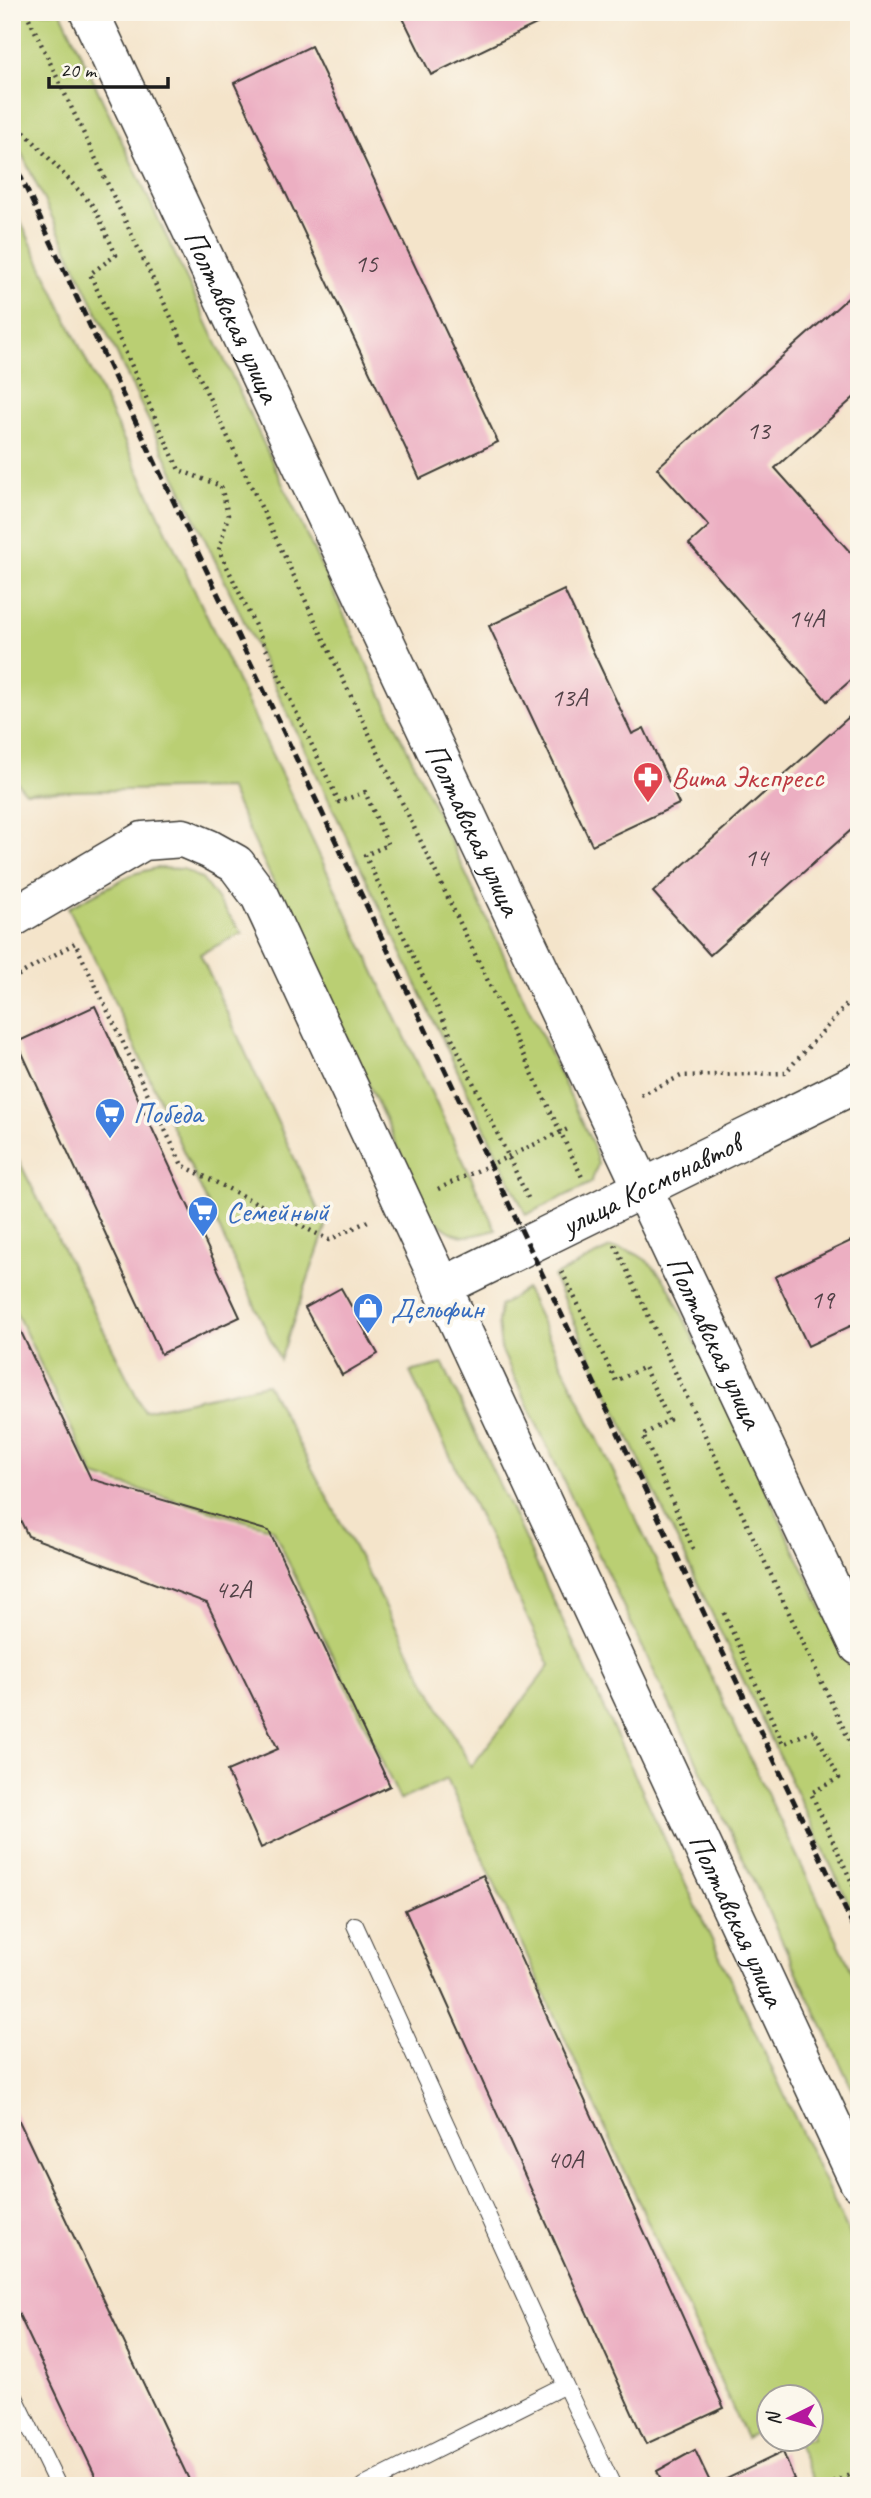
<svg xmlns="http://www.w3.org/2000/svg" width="871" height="2498" viewBox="0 0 871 2498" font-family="Caveat,sans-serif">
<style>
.green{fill:#bacf73;stroke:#6b7648;stroke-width:2}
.building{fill:#ecafc2}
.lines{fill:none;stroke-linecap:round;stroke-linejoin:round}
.service-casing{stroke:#3c3a36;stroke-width:18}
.tertiary-casing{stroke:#3c3a36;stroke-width:41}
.path{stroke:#3c3a36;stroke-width:4.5;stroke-dasharray:2 5;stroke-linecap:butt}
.service{stroke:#fff;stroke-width:16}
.tertiary{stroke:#fff;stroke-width:38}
.rail{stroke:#1c1c1c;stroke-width:5;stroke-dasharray:10 5;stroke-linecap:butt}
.labels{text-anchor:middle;stroke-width:7;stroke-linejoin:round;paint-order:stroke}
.number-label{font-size:26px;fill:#504146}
.street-label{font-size:30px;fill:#1c1c1c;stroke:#fbf7ec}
.health-label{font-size:30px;fill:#be3a42;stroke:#fbf7ec;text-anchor:start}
.shop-label{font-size:30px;fill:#366cbe;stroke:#fbf7ec;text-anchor:start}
</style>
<rect width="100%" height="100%" fill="#fbf7ec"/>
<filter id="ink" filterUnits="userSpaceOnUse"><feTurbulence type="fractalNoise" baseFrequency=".0143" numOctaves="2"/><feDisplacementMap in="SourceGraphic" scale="14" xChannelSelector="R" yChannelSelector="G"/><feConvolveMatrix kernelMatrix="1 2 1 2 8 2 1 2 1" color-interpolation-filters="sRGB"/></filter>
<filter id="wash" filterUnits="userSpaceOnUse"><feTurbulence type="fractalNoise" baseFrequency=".00686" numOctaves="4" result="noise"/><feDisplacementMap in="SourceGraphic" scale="28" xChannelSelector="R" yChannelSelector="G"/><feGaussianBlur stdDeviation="1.57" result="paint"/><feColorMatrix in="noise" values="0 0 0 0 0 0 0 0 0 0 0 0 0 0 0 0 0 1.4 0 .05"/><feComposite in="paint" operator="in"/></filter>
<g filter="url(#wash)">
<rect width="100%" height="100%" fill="#f4e4ca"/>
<!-- green -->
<path class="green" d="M12,12H61L593,1145L598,1164L591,1183L526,1215L12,133Z
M12,203L496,1230C462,1239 458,1240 431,1217L229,788L25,792L12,776Z
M156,868L183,869L202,879L242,933L200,954L326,1227L280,1360L88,945L68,908L133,874Z
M12,1147L144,1411L267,1384L471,1767L550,1665L410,1372L443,1364L859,2255V2486H816L795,2439L812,2438V2396H770L769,2425L746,2438L447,1779L400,1800L273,1529L94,1476L12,1304Z
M610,1248C641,1249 656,1266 671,1291L859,1686V1925L553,1277Z
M526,1289L859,1986V2103L501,1349L498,1323L500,1306Z"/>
<g id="blocks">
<!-- building -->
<path class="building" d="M400,12H561L431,75Z
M311,46L498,442L420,479L234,83Z
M859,288V393L775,468L859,562V673L827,701L689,544L709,526L657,468Z
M564,590L632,734L644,728L679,804L592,845L489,626Z
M859,708V823L710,955L653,892Z
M95,1006L240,1317L161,1354L17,1042Z
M859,1237V1322L808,1346L775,1277Z
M341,1288L378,1354L342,1375L305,1308Z
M12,1313L91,1479L269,1531L390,1786L261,1848L227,1771L278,1749L207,1603L28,1536L12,1503Z
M483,1875L724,2408L646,2444L405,1910Z
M12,2106L192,2486H100L12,2300Z
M695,2450L712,2486H664L657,2471Z
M783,2452L794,2479L780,2486H721L720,2482Z"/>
</g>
</g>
<g filter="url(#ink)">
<use href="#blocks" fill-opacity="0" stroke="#3c3a36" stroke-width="2"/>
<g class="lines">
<!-- service casing -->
<g class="service-casing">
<path id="service" d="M355,1925L565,2385
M12,2391L58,2486
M364,2486L565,2385L613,2486"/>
</g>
<!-- tertiary casing -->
<g class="tertiary-casing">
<g id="tertiary">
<path id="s1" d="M89,12C346,557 600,1102 859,1646"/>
<path id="s2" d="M12,918L143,841L183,838L209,849L236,864L260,896L859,2182"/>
<path id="s3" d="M442,1287L859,1082"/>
</g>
</g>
<!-- path -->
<path class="path" d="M26,12L338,669L582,1177
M12,107L22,129L94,207L116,255L90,274L179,470L221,486L228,515L219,550L339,802L365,792L388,845L365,855L529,1200
M12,979L75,943L182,1165L329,1240L370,1220
M641,1095L681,1076L785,1073L859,991
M438,1189L570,1128
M615,1245L859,1761
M562,1272L616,1381L644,1367L669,1420L643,1435L695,1553
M724,1613L783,1744L814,1730L839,1778L811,1793L859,1898
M828,2486L859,2470"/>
<!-- service -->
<use href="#service" class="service"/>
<!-- tertiary -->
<use href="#tertiary" class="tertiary"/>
<!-- rail -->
<path class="rail" d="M12,158L89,324L859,1938"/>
</g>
</g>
<!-- icons -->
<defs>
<g id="pharmacy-pin" transform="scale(1.575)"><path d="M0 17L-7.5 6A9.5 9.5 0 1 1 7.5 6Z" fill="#e0444e" stroke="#fbf7ec"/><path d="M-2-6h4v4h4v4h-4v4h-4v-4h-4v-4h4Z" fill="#fff"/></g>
<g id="supermarket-pin" transform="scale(1.575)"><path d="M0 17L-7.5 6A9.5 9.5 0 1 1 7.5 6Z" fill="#3f7fe0" stroke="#fbf7ec"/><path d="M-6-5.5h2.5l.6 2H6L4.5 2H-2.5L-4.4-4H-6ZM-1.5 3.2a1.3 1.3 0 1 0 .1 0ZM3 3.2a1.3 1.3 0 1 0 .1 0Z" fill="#fff"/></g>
<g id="shop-pin" transform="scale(1.575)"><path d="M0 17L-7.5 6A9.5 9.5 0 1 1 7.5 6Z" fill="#3f7fe0" stroke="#fbf7ec"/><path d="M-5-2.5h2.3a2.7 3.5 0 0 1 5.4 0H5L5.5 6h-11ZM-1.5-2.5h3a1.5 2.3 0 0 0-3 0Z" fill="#fff"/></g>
</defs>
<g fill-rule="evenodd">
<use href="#pharmacy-pin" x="648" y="777"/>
<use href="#supermarket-pin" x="110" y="1113"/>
<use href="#supermarket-pin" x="203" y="1211"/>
<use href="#shop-pin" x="368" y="1308"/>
</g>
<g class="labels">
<!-- number labels -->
<g class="number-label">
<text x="366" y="272">15</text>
<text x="758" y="439">13</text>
<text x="806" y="627">14А</text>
<text x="569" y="706">13А</text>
<text x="756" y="866">14</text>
<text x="822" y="1308">19</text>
<text x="233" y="1598">42А</text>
<text x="565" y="2168">40А</text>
</g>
<!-- street labels -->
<g class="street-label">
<text dy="10" stroke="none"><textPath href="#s1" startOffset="336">Полтавская улица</textPath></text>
<text dy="10" stroke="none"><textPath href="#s1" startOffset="903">Полтавская улица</textPath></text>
<text dy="10" stroke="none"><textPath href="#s3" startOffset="233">улица Космонавтов</textPath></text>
<text dy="10" stroke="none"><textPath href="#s1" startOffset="1470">Полтавская улица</textPath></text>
<text dy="10" stroke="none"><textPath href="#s2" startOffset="1421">Полтавская улица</textPath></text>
</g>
<!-- health labels -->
<g class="health-label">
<text x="671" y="787">Вита Экспресс</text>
</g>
<!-- shop labels -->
<g class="shop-label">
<text x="133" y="1123">Победа</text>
<text x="226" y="1221">Семейный</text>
<text x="391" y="1318">Дельфин</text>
</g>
</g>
<!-- margin -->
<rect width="871" height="2498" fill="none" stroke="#fbf7ec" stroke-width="42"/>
<!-- north arrow -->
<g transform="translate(790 2418) rotate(265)"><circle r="33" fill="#fbf7ec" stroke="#a29f99" stroke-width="2"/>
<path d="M0-5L12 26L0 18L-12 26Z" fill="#b5179e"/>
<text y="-10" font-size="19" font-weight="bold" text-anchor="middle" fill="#1c1c1c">N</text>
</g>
<!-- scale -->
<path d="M49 77v10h119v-10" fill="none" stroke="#1c1c1c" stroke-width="3.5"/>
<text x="60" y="77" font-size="21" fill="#1c1c1c" stroke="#fbf7ec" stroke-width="5" paint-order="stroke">20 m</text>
</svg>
